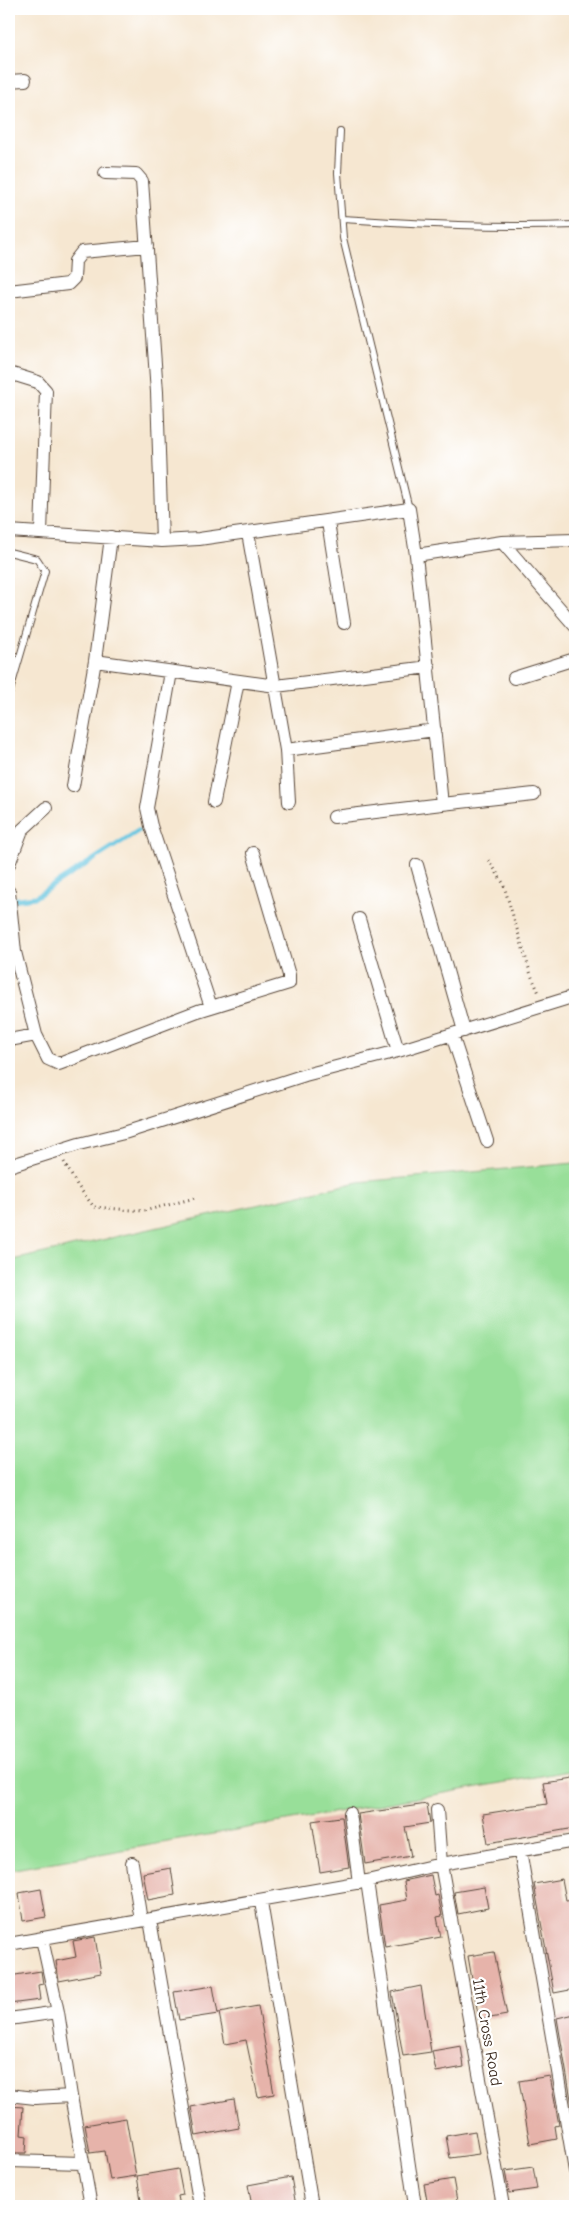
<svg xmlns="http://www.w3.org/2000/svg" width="584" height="2215" viewBox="0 0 584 2215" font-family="'Comic Neue',sans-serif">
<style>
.green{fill:#98df99;stroke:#6a845c}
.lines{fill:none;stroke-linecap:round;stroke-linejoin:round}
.stream{stroke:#60c3de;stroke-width:5}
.building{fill:#e6b3aa}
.service-casing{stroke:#574639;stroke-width:8}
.minor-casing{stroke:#574639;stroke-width:14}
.path{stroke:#574639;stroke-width:3;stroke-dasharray:1 4;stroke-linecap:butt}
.service{stroke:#fff;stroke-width:6}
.minor{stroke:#fff;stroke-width:12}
.labels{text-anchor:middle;stroke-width:4.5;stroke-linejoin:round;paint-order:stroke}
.street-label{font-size:16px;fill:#3b2a1e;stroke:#fff}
</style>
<rect width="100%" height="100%" fill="#fff"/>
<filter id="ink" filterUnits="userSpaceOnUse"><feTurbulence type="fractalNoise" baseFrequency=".02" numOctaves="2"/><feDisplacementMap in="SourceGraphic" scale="10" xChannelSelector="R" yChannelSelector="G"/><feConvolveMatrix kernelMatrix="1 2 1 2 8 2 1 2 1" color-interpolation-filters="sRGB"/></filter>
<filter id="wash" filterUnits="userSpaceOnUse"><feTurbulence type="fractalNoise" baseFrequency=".0096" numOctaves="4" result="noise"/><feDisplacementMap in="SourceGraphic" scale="20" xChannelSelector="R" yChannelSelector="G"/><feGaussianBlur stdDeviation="1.12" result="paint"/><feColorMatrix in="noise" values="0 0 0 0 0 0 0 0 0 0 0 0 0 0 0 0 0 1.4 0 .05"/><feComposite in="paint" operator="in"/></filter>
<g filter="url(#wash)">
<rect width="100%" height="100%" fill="#f6e7d1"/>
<!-- green -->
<path class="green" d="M575,1163V1770L9,1870V1261L358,1182Z"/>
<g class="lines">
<!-- stream -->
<path class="stream" d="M11,900L35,897L138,831"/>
</g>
<g id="blocks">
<!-- building -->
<path class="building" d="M569,1778L573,1801H575V1828L488,1843L483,1814L547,1804L543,1782Z
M427,1804L430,1823L405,1827L411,1856L365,1864L358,1814Z
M340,1817H342L349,1867L320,1872L312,1821Z
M171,1868L175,1895L148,1900L143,1873Z
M431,1875L435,1896L438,1895L442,1916L437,1917L441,1937L385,1947L379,1905L407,1900L404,1881Z
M562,1879L566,1900L575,1899V1989L554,1993L534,1884Z
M484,1887L488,1908L458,1914L454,1892Z
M41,1889L46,1917L23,1921L19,1893Z
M95,1937L101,1973L59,1981L56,1961L76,1957L73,1941Z
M494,1952L507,2015L479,2020L468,1956Z
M41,1971L43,1984L38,1985L40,2000L9,2004V1976Z
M213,1986L218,2014L179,2020L174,1992Z
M421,1986L431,2052L403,2056L392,1992Z
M258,2006L274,2094L258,2097L246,2040L225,2044L219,2013Z
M575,2014V2122L557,2018Z
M461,2046L464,2067L436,2072L432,2051Z
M550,2076L559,2125L555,2126L557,2139L530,2144L519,2081Z
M234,2099L239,2128L196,2136L191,2107Z
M9,2106L23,2107L21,2135L27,2136L26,2153H9Z
M126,2118L136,2176L110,2180L105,2151L90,2153L85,2125Z
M475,2131L479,2154L450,2158L446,2136Z
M533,2167L537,2189L509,2193L505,2171Z
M178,2169L183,2195L178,2196L180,2206H142L137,2176Z
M291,2177L296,2206H252L248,2185Z
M453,2179L457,2201L428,2206L424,2184Z"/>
</g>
</g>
<g filter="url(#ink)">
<use href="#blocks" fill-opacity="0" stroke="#574639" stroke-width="1"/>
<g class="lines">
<!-- service casing -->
<g class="service-casing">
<path id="service" d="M340,131L338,173L343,238L409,509
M342,219C420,224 497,228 575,225
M9,552L37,559L45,571L9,694"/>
</g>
<!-- minor casing -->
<g class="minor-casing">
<path id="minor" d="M9,81L25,80
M105,173L136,174L142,181L157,392L162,541
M9,291L68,284L74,278L75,261L82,252L147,246
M9,373L38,382L46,391L41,533
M328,522L344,623
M9,531L162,541L199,539L409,509L416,555L502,542L575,540
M248,533L286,750L289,802
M502,542L575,626
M416,555L442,804L534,794
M95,661L276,686L429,667
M171,672L147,808L151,826L211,1007
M514,678L575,659
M286,750L435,730
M73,786L95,661L111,537
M214,802L238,681
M334,817L442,804
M9,864L22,830L46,808
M417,865L464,1031
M9,892L15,952L36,1035
M359,919L398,1051
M452,1035L487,1141
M9,1040L36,1035L48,1059L59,1064L198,1011L289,983V975L253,853
M9,1166L79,1144L124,1133L305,1075L398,1051L575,996
M437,1810L441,1864L503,2206
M350,1813L359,1883
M520,1850L575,2171
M132,1863L141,1921
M367,1881L441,1864L575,1841
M261,1902L312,2206
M150,1920L200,2206
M42,1939L58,2012
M9,1944L367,1881L415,2206
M9,2019L58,2012L71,2096
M9,2095L35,2098L71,2096L91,2206
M9,2161L83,2163"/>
</g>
<!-- path -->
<path class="path" d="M489,860L503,883L531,975L539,993
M64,1162L77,1185L94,1207L144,1211L195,1198"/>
<!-- service -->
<use href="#service" class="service"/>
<!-- minor -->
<use href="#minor" class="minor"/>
</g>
</g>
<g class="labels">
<!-- street labels -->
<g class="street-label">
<text transform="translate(488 2032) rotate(80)" y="6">11th Cross Road</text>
</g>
</g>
<!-- margin -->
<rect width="584" height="2215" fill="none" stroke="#fff" stroke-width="30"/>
</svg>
